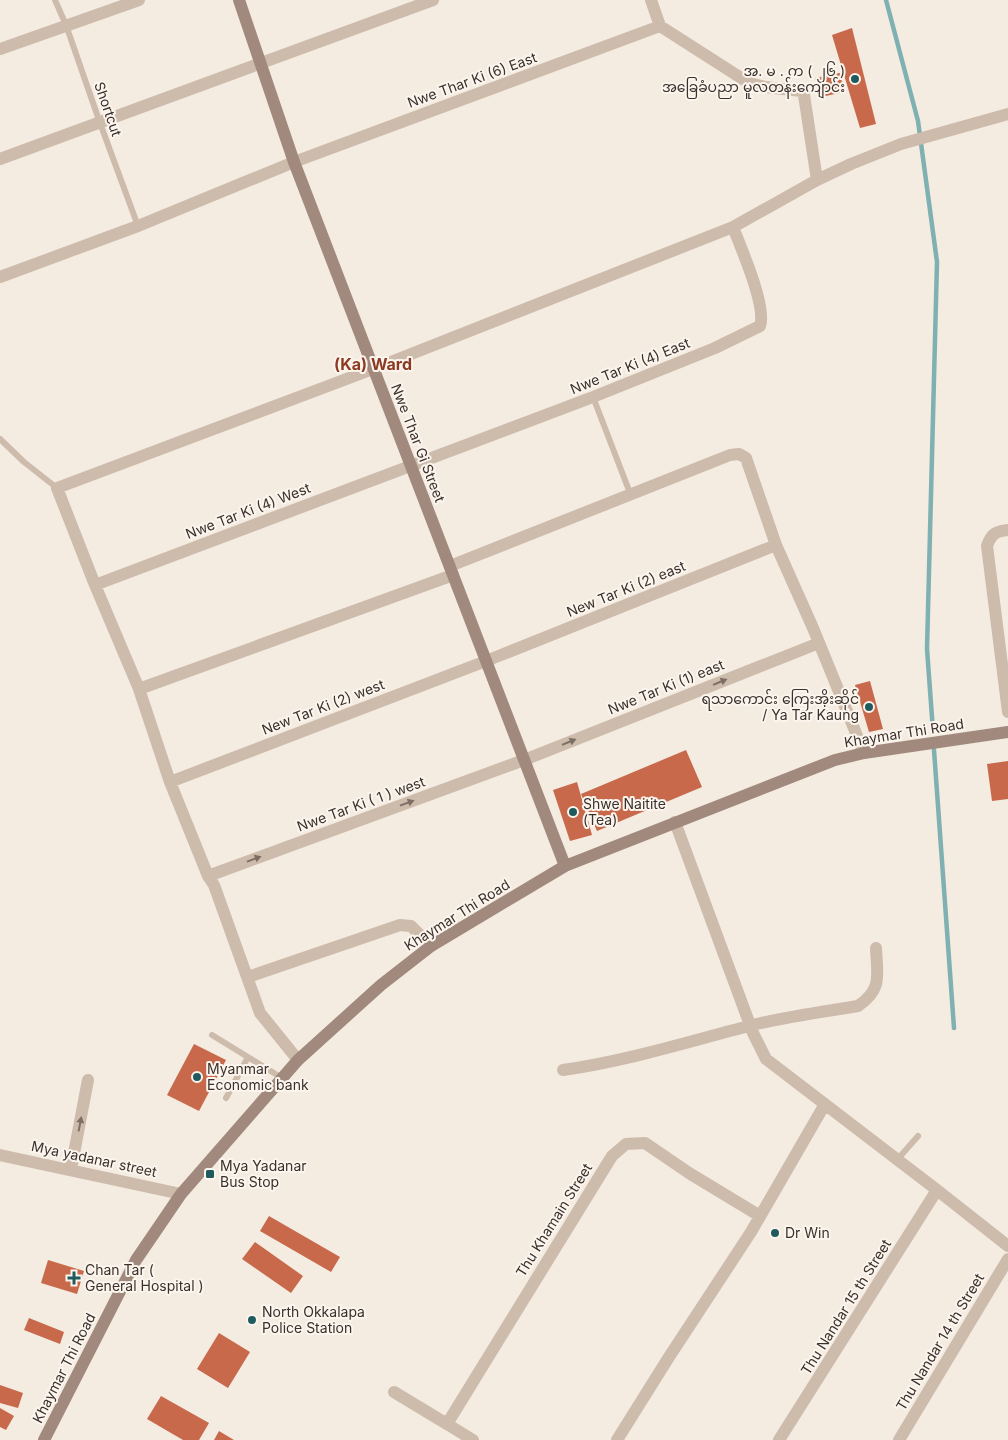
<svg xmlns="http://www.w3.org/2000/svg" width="1008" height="1440" viewBox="0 0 1008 1440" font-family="Inter,'Noto Sans Myanmar',sans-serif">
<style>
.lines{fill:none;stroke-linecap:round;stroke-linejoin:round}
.stream{stroke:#7fb0b2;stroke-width:4.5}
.building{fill:#c8694b}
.lane{stroke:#cdbbac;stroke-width:6}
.street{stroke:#cdbbac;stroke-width:12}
.secondary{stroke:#a18a7d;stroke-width:12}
.oneway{fill:#7d6f65}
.poi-dot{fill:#1f5a5e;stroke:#fbf5ee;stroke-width:2}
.labels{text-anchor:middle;stroke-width:4;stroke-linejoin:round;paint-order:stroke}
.poi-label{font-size:14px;fill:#3b302b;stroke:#fbf5ee;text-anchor:start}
.street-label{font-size:14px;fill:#3b302b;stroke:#fbf5ee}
.quarter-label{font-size:16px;font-weight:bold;fill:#8c3b22;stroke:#fbf5ee}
</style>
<rect width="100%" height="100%" fill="#f4ebe1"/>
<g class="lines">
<!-- stream -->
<path class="stream" d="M886,0L918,121L937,262L927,649L933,731
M934,750L954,1028"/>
</g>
<!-- building -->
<path class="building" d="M852,28L876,124L860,128L832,35Z
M840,73L844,92L821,97L815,78Z
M870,681L883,729L869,732L855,685Z
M686,750L702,787L597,831L581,794Z
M1008,761V799L992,801L987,764Z
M577,782L592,835L570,841L553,790Z
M194,1044L226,1060L199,1111L167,1095Z
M269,1216L340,1257L331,1272L260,1231Z
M255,1242L303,1276L291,1293L242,1259Z
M48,1260L84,1271L77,1294L41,1283Z
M29,1318L64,1332L60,1344L24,1330Z
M219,1333L250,1352L228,1388L197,1369Z
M0,1385L23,1393L18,1408L0,1403Z
M161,1396L209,1423L199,1440H183L147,1419Z
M0,1408L14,1416L6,1430L0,1427Z
M219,1431L234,1440H214Z"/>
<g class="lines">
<!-- lane -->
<path class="lane" d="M55,0L66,25L100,123L138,226
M593,397L630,493
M0,439L24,462L57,488
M212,1035L282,1078
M226,1098L248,1057
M897,1160L918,1136"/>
<!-- street -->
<path class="street" d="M651,0L660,26L749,83L765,87L802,91L804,95L817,180
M0,49L139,0
M0,159L433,0
M0,277L138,226L294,162L660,26
M1008,530C996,531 991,534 987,546L1008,712
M450,566L730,455L739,454L746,458L776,545L813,628L864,753
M95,585L593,397L715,348L760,326C767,307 741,248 733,227
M139,689L453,575
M170,782L486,661L776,545
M675,822L753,1033L766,1059L937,1190L1008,1246
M208,876L524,760L819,643
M248,977L400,925L411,926L431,946
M298,1060L260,1013L214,885L208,876L170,782L139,689L95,585L57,488L373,369L733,227L817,180L851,164L901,144L1008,114
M563,1070C626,1061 687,1042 749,1026C784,1017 822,1012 858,1006C883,989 877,975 876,948
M0,1155L181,1194
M71,1169L88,1080
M394,1392L447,1424
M473,1440L447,1424L612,1156L626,1144L645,1143L689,1173L760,1216
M617,1440L669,1357L751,1232L825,1104
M779,1440L937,1190
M899,1440L1008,1259"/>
<!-- secondary -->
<path class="secondary" d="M239,0L294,162L565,866
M44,1440L136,1260L181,1194L298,1060L381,985L431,946L565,866L835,760L864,753L1008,732"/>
</g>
<!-- one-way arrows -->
<defs><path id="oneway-solid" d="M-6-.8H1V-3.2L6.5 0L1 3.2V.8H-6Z" transform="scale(1.25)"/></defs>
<g class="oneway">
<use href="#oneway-solid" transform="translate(720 682) rotate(-22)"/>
<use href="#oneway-solid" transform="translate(569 742) rotate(-22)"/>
<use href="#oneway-solid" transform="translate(407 803) rotate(-20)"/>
<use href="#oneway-solid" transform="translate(254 859) rotate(-20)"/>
<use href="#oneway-solid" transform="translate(80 1124) rotate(-79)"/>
</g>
<!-- markers -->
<g class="poi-dot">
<circle cx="855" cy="79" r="5"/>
<circle cx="869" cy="707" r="5"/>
<circle cx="573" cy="812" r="5"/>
<circle cx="197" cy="1077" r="5"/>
<rect x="205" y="1169" width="10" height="10" rx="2.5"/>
<circle cx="775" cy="1233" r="5"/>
<path d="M71.5 1270.5h5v5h5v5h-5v5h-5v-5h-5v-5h5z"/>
<circle cx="252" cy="1320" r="5"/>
</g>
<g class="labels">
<!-- poi labels -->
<g class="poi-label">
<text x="845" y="76" text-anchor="end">အ. မ . က ( ၂၆ )<tspan x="845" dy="16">အခြေခံပညာ မူလတန်းကျောင်း</tspan></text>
<text x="859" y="704" text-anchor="end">ရသာကောင်း ကြေးအိုးဆိုင်<tspan x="859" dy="16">/ Ya Tar Kaung</tspan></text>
<text x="583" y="809">Shwe Naitite<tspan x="583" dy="16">(Tea)</tspan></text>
<text x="207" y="1074">Myanmar<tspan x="207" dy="16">Economic bank</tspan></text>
<text x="220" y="1171">Mya Yadanar<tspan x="220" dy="16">Bus Stop</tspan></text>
<text x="785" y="1238">Dr Win</text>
<text x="85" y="1275">Chan Tar (<tspan x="85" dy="16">General Hospital )</tspan></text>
<text x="262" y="1317">North Okkalapa<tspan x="262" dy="16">Police Station</tspan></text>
</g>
<!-- street labels -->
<g class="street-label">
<text transform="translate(472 80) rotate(-20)" y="5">Nwe Thar Ki (6) East</text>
<text transform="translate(108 109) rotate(71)" y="5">Shortcut</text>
<text transform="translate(630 366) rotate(-22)" y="5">Nwe Tar Ki (4) East</text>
<text transform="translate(418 443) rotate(69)" y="5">Nwe Thar Gi Street</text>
<text transform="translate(248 511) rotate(-21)" y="5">Nwe Tar Ki (4) West</text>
<text transform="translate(626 589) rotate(-22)" y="5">New Tar Ki (2) east</text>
<text transform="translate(666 687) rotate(-22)" y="5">Nwe Tar Ki (1) east</text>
<text transform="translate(323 707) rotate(-21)" y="5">New Tar Ki (2) west</text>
<text transform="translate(904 733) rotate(-9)" y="5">Khaymar Thi Road</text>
<text transform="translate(361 804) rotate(-20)" y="5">Nwe Tar Ki ( 1 ) west</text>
<text transform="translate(457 915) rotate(-32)" y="5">Khaymar Thi Road</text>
<text transform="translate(94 1159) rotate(12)" y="5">Mya yadanar street</text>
<text transform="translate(554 1220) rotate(-58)" y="5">Thu Khamain Street</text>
<text transform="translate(846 1307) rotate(-58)" y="5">Thu Nandar 15 th Street</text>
<text transform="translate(940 1342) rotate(-59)" y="5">Thu Nandar 14 th Street</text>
<text transform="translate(64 1368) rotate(-63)" y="5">Khaymar Thi Road</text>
</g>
<!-- quarter labels -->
<g class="quarter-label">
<text x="373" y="370">(Ka) Ward</text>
</g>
</g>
</svg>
